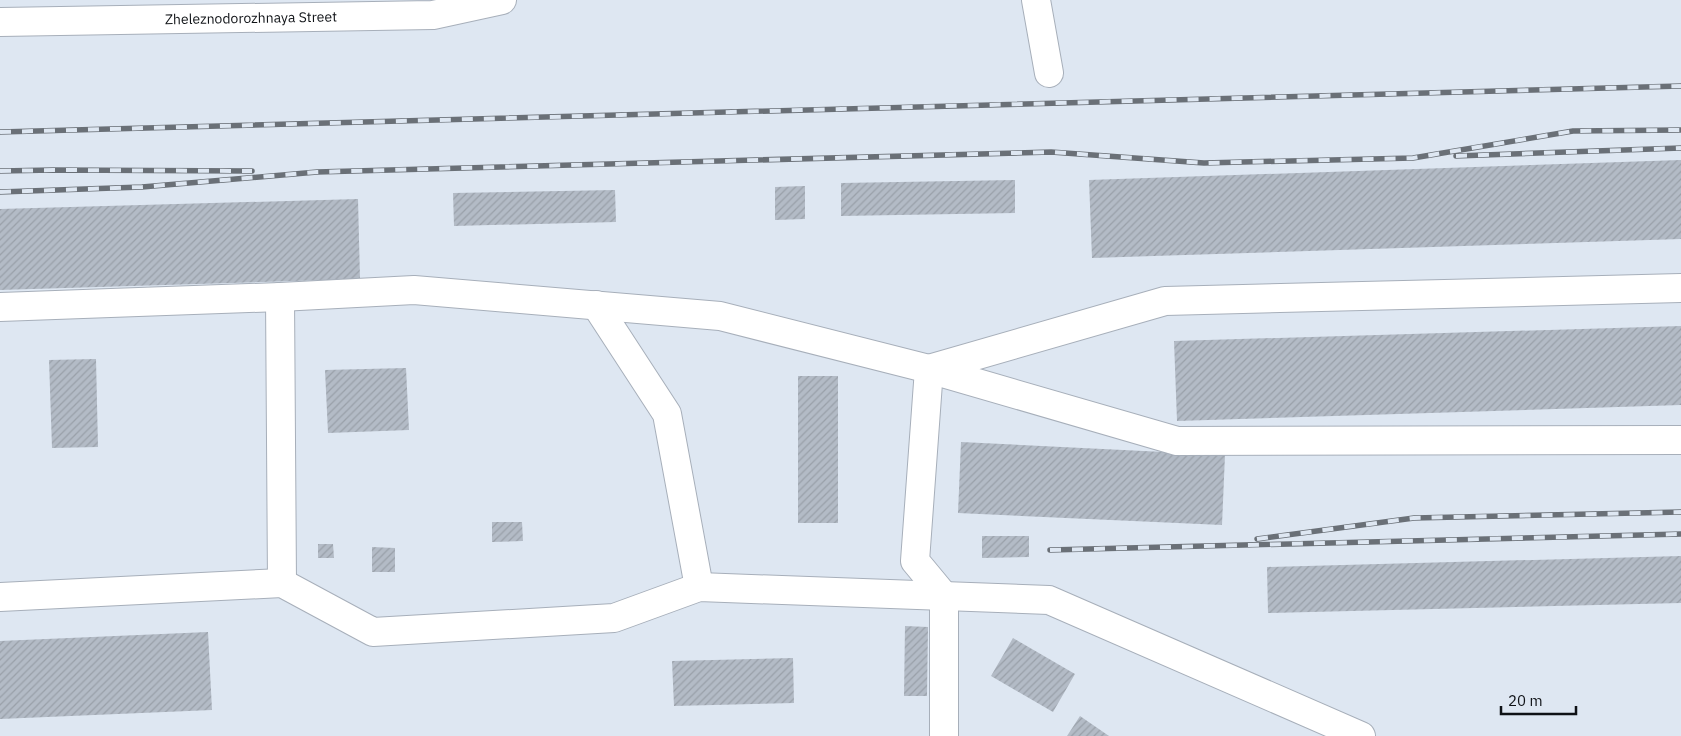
<svg xmlns="http://www.w3.org/2000/svg" width="1681" height="736" viewBox="0 0 1681 736" font-family="'IBM Plex Sans',sans-serif">
<style>
.building{fill:url(#building-hatch)}
.lines{fill:none;stroke-linecap:round;stroke-linejoin:round}
.minor-casing{stroke:#a7afba;stroke-width:30}
.minor{stroke:#fff;stroke-width:28}
.rail-casing{stroke:#6a7077;stroke-width:5.5}
.rail{stroke:#dee7f2;stroke-width:4;stroke-dasharray:11;stroke-linecap:butt}
.labels{text-anchor:middle;stroke-width:5;stroke-linejoin:round;paint-order:stroke}
.street-label{font-size:14px;fill:#0f1216;stroke:#dee7f2}
</style>
<defs>
<pattern id="building-hatch" width="6" height="6" patternUnits="userSpaceOnUse" patternTransform="scale(1.25)"><rect width="6" height="6" fill="#b3bbc6"/><path d="M-1 1l2-2M0 6l6-6M5 7l2-2" fill="none" stroke="#99a0a9"/></pattern>
</defs>
<rect width="100%" height="100%" fill="#dee7f2"/>
<!-- building -->
<path class="building" d="M1681,160V239L1092,258L1089,180Z
M1015,180V213L841,216V183Z
M805,186V219L775,220V187Z
M615,190L616,222L454,226L453,193Z
M358,199L360,279L0,290V209Z
M1681,326V405L1177,421L1174,341Z
M96,359L98,447L52,448L49,360Z
M406,368L409,430L328,433L325,370Z
M798,376H838V523H798Z
M961,442L1225,455L1222,525L958,513Z
M492,522H522L523,541L492,542Z
M982,536H1029V557L982,558Z
M318,544H333L334,558H318Z
M372,547L395,548V572H372Z
M1681,556V603L1268,613L1267,567Z
M905,626L928,627L927,696H904Z
M208,632L212,710L0,719V641Z
M1013,638L1075,674L1053,712L991,676Z
M793,658L794,703L674,706L672,661Z
M1080,716L1109,736H1067Z"/>
<g class="lines">
<!-- minor casing -->
<g class="minor-casing">
<g id="minor">
<path d="M1036,0L1049,73"/>
<path id="s1" d="M0,22L433,15L502,0"/>
<path d="M280,297L282,583"/>
<path d="M596,305L667,414L699,587"/>
<path d="M0,307L280,297L414,290L720,316L929,369L1177,441L1681,440"/>
<path d="M0,597L282,583L373,632L614,618L699,587L1049,600L1361,736"/>
<path d="M944,736V596L915,561L929,369L1165,301L1681,288"/>
</g>
</g>
<!-- minor -->
<use href="#minor" class="minor"/>
<!-- rail casing -->
<g class="rail-casing">
<path id="rail" d="M0,132L1681,86
M1456,156L1681,148
M0,171L53,170L252,171
M0,192L142,187L317,172L1051,152L1204,163L1413,158L1573,131L1681,130
M1257,539L1414,518L1681,512
M1050,550L1681,534"/>
</g>
<!-- rail -->
<use href="#rail" class="rail"/>
</g>
<g class="labels">
<!-- street labels -->
<g class="street-label">
<text dy="5" stroke="none"><textPath href="#s1" startOffset="251">Zheleznodorozhnaya Street</textPath></text>
</g>
</g>
<!-- scale -->
<path d="M1501 706v8h75v-8" fill="none" stroke="#0f1216" stroke-width="2.5"/>
<text x="1508" y="706" font-size="15" fill="#0f1216" stroke="#dee7f2" stroke-width="4" paint-order="stroke">20 m</text>
</svg>
